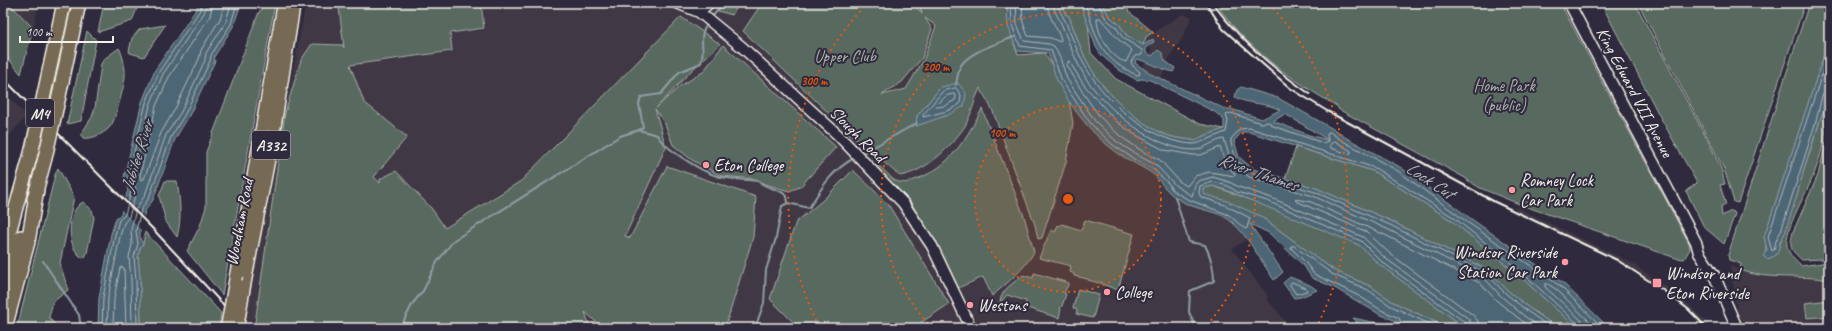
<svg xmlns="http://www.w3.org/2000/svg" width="1832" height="331" viewBox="0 0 1832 331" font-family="Caveat,sans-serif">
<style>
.built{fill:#403845}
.green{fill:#586961;stroke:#a6ada4;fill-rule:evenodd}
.water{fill:#4d6675;stroke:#909ea3;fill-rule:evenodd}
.pier{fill:#2f2a3d}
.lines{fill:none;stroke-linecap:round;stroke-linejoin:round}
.shore{stroke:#b1b9ba;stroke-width:1}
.stream{stroke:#909ea3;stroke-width:2}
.secondary-casing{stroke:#f4f1e8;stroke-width:13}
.primary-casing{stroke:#f4f1e8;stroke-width:15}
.highway-casing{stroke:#f4f1e8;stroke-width:16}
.secondary{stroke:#2f2a3d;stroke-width:10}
.primary{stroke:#766a54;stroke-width:12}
.highway{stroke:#766a54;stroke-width:13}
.rail{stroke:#f4f1e8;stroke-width:2}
.primary-bridge-casing{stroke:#f4f1e8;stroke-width:15;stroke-linecap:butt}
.highway-bridge-casing{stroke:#f4f1e8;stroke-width:16;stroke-linecap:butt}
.primary-bridge{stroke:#766a54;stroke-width:12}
.highway-bridge{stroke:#766a54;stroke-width:13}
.ring{fill:none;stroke:#e8590c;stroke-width:2;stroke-dasharray:2 4}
.poi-dot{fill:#ff9aa2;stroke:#2f2a3d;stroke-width:1.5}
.labels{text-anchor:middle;stroke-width:4;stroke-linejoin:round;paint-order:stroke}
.shield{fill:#2f2a3d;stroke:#b9b5b5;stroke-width:1}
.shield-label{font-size:16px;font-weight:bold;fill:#f4f1e8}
.park-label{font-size:17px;fill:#aeb4ab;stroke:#2f2a3d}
.street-label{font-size:17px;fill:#f4f1e8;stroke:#2f2a3d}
.poi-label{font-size:17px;fill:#f4f1e8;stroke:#2f2a3d;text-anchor:start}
.water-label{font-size:18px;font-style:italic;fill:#b1b9ba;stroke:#2f2a3d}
.centre{fill:#e8590c;stroke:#2f2a3d;stroke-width:2}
.ring-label{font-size:12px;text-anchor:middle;font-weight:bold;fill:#e8590c;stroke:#2f2a3d;stroke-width:4;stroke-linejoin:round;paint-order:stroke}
</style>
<rect width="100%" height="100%" fill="#2f2a3d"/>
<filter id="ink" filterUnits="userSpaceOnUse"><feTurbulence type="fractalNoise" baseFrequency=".025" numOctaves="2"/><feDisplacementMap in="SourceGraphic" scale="8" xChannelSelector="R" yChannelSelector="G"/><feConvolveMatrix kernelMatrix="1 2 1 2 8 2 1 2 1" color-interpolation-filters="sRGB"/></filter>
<g filter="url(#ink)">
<!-- built -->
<path class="built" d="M9,3H39L33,28Z
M306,3H1007L1042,52L1048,53L1053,68L1089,127L1110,148L1135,164L1151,172L1166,187L1169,193L1185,203L1215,213L1227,218L1235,224L1247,239L1232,249L1268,296L1267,299L1291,328H253L245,319Z
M1183,14L1192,17L1180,42L1170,56L1161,78L1142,69L1151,49L1143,44L1146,37Z
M3,91L27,116L7,138L3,148Z
M1516,207L1630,262L1678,295L1709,324L1705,328L1687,310L1662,291L1617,261L1513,213Z
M1730,266L1753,275L1814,277L1829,280V328H1744L1738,313Z"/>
<!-- green -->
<path class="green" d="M3,3H9L33,28L21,74L3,52Z
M104,3H139L132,21L98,32Z
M267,3H275L222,295L187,251L200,226L206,207V152L259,12Z
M343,3H481L484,28L450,33L452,51L350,65L364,102L407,137L374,177L380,183V179L396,171L432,209L445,228L521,181L681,17L720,44L691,71L656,108L680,86L703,72L723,45L836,147L800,187L789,191L765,184L756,179L721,176L692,160L673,145L665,124L655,109L666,147L625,236L630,238L667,166L756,197L753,237L725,328H603L585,312L589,324L594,328H259L255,323L285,113L301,60L312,44L343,45L344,48L339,8L344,7Z
M715,3H740L732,15L718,11Z
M762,3H914L922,14L919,3H1008L1014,44L1018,55L1044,53L1067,88L1073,123L1066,162L1042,238L1038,239L1035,225L992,109L980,88C974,100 972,114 965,126C950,148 927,171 900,176L844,129L846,119L839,123L743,31ZM925,18L936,26L924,59L906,89L882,95L902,82L922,58L932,29ZM941,87L931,120L916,126L917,116Z
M1062,3H1080L1088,24L1091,53L1116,79L1200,124L1224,129L1201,137L1196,141C1188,139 1178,139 1169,136C1143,128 1110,97 1095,75C1083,57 1076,36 1069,16L1065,14Z
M1101,3H1128V11L1153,32L1146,37L1143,45L1126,35L1119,24L1110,17Z
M1216,3H1560L1689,243L1690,249L1684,259L1676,258L1524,206L1480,188L1467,180V179L1338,109V107C1292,80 1246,49 1216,3Z
M1601,3H1635L1710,145L1721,168L1725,184L1720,185L1726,205L1721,206L1722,216L1731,211L1734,212L1735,214L1724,244L1704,227L1686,191L1697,183L1658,113Z
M1638,3H1805L1738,203L1734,202L1724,169Z
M1809,3H1829V40L1766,232C1763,240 1768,246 1765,254L1779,247L1829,93C1829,119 1824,149 1814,174C1808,191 1784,229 1787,246C1788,253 1795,261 1801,266L1822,263L1829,260V280C1800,274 1768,281 1740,270L1741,264L1729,260L1728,255Z
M165,25L144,57L130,53L129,51L132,38L140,29Z
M87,31L96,40L81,121L67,124Z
M119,48C122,52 126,70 125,75C125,84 116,116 112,124C108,132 92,140 83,138L81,134L92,117L95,108L101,64L104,59Z
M982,109L1024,216L1034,252C1024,270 1007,283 992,296L983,277L958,288L940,252L910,201L874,165C885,166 889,180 899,182C905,184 911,181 917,179C950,167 966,139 982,109Z
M1829,129V254L1823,259L1802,260C1790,249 1789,248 1793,232L1818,175Z
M1296,147L1373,171L1451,220L1515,272L1577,328H1558L1529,308L1507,290L1489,271L1391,221L1316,188L1285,179Z
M58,168L74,197L60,263L68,290L53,302L49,317L57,328H17L55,175Z
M853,170L888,204L949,304L913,328H799L770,299L796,222L823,200Z
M165,181H177C180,200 182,219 177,237L166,222L159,196Z
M1213,186L1265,205L1359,245L1380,265L1466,328H1448L1393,302L1370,286L1335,271L1260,216L1202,194L1203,188Z
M83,202L92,210L94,218L87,253L85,257L83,258C66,249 66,211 83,202Z
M1085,220L1134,234L1118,290L1102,284V282L1099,283L1088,280V279L1074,276V274L1070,272L1071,266L1039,258L1051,230L1055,232L1058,225L1060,226L1062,224L1081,230Z
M145,232L221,313L219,328H141L140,278L138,257L140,248L143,244Z
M1034,273L1069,283L1064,293L1066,294L1062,306L1060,308L1061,309L1059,318L1024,307L1026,301L1007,295L1000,303C1000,290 1015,282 1023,275L1033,278Z
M1078,289L1099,295L1093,318L1076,314L1077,310L1073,308Z
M1829,300V316L1807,318L1805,303Z"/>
<!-- water -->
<path class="water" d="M198,3H241L234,25L214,57L215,61L189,116L175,139L153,200L145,211L140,231V238L143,244L140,248L138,257L140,278L141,328H98L99,298L111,234L116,218L121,214L128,190L124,177L142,102L155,70L197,8Z
M1007,3H1062L1065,14L1069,16C1076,36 1083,57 1095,75C1110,97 1144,128 1169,136C1178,139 1188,139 1196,141L1201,137L1224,129V120L1215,112L1150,80L1142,79L1137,80L1119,70L1101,55L1096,47L1080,3H1101L1110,17L1119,24L1126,35L1143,45L1153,39L1154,42L1146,47V53L1152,56L1158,50L1162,53L1165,61L1175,68L1173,72C1160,69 1150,62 1137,59L1135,63L1153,75L1225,109H1231L1262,119L1280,110C1267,102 1247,105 1235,97L1237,90L1241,87L1278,98L1342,134L1343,136L1400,167L1470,218L1563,283L1609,328H1577L1515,272L1451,220L1373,171L1249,132H1242L1234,141L1239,157L1253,169L1316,188L1391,221L1489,271L1507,290L1529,308L1558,328H1466L1380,265L1359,245L1226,190L1213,186L1203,188V194L1227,201L1260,216L1335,271L1370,286L1393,302L1448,328H1365L1358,326V323L1353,318L1372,322L1401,323L1379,314L1333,287L1312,278L1303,265L1269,233L1250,224L1283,272L1274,280C1263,264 1247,235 1233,223C1219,210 1199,211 1183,202C1179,199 1174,197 1170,193C1163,187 1158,177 1150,172C1137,164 1123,158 1111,148C1090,132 1069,105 1058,82C1053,72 1052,62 1048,53L1017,51L1008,26ZM1285,114L1328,140L1309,135L1273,121Z
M1829,40V93L1806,162L1798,192L1785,233L1780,242L1778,252L1775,256L1767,259L1763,256L1767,250L1764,237Z
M958,83L966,93L964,106L948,115L916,126L917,116L941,87Z
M1290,277L1310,285L1317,290L1301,297L1294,298L1283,283Z"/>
<!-- pier -->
<path class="pier" d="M124,196L145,217L142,231L120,208Z"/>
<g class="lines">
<!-- shore -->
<path class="shore" d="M213,3L210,16L169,77L156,106L140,176L141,180L144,179L161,133L175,109L199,59L201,50L220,19L225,3
M1011,3L1012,25L1020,46L1051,50L1062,81L1074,99L1091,124L1113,145L1137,161L1153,169L1169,184L1172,190L1187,199L1229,215L1245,229L1247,228L1250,218L1225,205L1201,197L1199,193L1200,186L1213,182L1228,186L1237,192L1267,201L1361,241L1382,262L1466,323L1468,328
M1016,3L1017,24L1024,41L1049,44L1054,46L1060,58L1067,79L1095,121L1116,141L1139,156L1156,165L1176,186L1192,196L1195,185L1198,181L1213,177L1229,182L1239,187L1269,197L1363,237L1385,258L1469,319L1473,328
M1022,3L1023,23L1028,36L1051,38L1060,42L1061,40C1057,27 1048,17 1047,3
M1053,3C1054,13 1060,19 1063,28C1070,46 1077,64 1087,80C1109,111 1156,151 1196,150C1203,149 1215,140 1224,139L1231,162L1249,177L1313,196L1387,229L1484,278L1501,296L1524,316L1542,328
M1058,3C1059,13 1065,18 1068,28C1075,44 1081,62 1092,77C1113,108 1156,144 1195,144C1198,144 1222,133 1226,132L1228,121L1226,115L1231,113L1261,123L1269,122L1273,126L1323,143L1328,141L1327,133L1330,132L1341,140L1398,171L1467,222L1560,286L1603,328
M1085,3C1095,31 1097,53 1125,69C1130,71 1134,75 1139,75L1140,72L1133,66L1131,62L1135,56L1142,55V50L1123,38L1116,27L1106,19L1098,3
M1097,18H1100L1120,41L1132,50L1126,62C1111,59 1096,32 1097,18Z
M1829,53L1768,237L1772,251L1774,250L1776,241L1781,231L1816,121L1822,96L1825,92L1829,91
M1069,61L1084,85L1117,122L1134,134L1164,150L1193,155H1201L1220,147L1226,165L1235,174V176L1209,172L1195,176L1187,186L1180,182L1160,160L1142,151L1120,136L1100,117L1083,93L1067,65Z
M956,88L961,95L960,104L947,111L923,117V115L943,91Z
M954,94L956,96L955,100L945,106L937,107V105L946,96Z
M1335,141L1351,151V153L1349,154L1331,148L1330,145Z
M1292,282L1306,288L1307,291L1296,294L1290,285Z
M102,328L103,298L115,235L119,220L125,215L131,191L128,177L146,103L159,72L200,10L202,3
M107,328L108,298L120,236L124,223L129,217L136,192L133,177L150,105L163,74L204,13L207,3
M113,328L114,299L120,268L122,267L124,268L126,328
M132,328L131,279L129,257L132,244L131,230L136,209L145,195L166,135L181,112L205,60L206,53L226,22L231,3
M137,328L136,279L134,257L138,244L136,231L141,210L149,198L171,137L185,114L210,61L211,55L231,24L237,3
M1363,328L1365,325L1397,327L1401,325V322L1399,318L1381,310L1359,296L1314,274L1305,262L1291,248V246H1294L1332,274L1368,290L1391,306L1438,328
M1479,328L1478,321L1473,315L1389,253L1367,232L1296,201L1295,199L1311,202L1385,235L1480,283L1497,301L1531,328
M1551,328L1527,311L1504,292L1487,274L1390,225L1315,192L1251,172L1236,160L1231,143V139L1240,129L1250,128L1375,168L1453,217L1518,269L1577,323L1579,328
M1584,328L1581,320L1545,287V284H1548L1557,290L1596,328"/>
<!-- stream -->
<path class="stream" d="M711,18L724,3
M956,85C957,79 958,72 960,67C967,52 999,43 1014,37
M640,129L643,127L639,104L641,97L661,94L679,72L701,63C706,49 697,38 707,24
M861,154L917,123
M1175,197L1189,242L1205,245C1211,257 1214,268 1214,281L1190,291L1189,312L1195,326L1200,328
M43,261L79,315L81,328
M400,328L413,303L423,291L437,262L454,240L620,136L639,130L657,135C665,149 705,174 721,177C733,179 746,180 758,181C767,189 777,187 787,196L788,203
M755,328L764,303L766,270L776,238L782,206L788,203L809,208C823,185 832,170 856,157
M1338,328L1358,323"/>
<!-- secondary casing -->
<g class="secondary-casing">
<path id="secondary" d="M677,3L699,12L742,47L838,135L903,203L932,246L971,328
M1569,3L1696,242L1699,253L1714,275L1737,328
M699,12L709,3"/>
</g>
<!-- primary casing -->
<g class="primary-casing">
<path id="primary" d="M236,276L284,3
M244,286L273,136L294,3"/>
</g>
<!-- highway casing -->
<g class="highway-casing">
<path id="highway" d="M48,76L64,3
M59,96L79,3
M34,199L45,158
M3,254L32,150
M3,290L21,237
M5,328L28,242L37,190"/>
</g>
<!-- secondary -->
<use href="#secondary" class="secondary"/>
<!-- primary -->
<use href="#primary" class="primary"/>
<!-- highway -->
<use href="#highway" class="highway"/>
<!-- rail -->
<path class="rail" d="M1206,3L1223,29L1290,88L1327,111L1495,202L1617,260L1663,290L1688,309L1706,327
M1213,3C1238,39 1274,69 1310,94
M3,78L151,227L245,328"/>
<!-- primary-bridge casing -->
<g class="primary-bridge-casing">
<path id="primary-bridge" d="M227,328L236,276
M237,328L244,286"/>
</g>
<!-- highway-bridge casing -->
<g class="highway-bridge-casing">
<path id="highway-bridge" d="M32,150L48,76
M45,158L59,96"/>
</g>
<!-- primary-bridge -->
<use href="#primary-bridge" class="primary-bridge"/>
<!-- highway-bridge -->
<use href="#highway-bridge" class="highway-bridge"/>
</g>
</g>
<!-- distance rings -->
<circle cx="1068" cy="199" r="93" fill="#e8590c" fill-opacity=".12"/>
<g class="ring">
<circle cx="1068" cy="199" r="93"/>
<path d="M932 328A187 187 0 1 1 1204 328"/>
<path d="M819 326A280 280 0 0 1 867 4M1269 4A280 280 0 0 1 1317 326"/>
</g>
<!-- markers -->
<g class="poi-dot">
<circle cx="706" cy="165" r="4"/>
<circle cx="1512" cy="190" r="4"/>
<circle cx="1565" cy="262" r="4"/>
<rect x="1652" y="278" width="10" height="10" rx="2"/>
<circle cx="1107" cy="292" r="4"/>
<circle cx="970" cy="305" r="4"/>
</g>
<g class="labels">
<!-- shield labels -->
<g class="shield">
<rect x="26" y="99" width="28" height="28" rx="3"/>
<rect x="252" y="131" width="38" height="28" rx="3"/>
</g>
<g class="shield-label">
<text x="40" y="119">M4</text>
<text x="271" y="151">A332</text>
</g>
<!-- park labels -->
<g class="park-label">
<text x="845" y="62">Upper Club</text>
<text x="1504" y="91">Home Park<tspan x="1504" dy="20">(public)</tspan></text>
</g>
<!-- street labels -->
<g class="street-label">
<text transform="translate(1635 92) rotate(62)" y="6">King Edward VII Avenue</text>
<text transform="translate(858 134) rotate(45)" y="6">Slough Road</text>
<text transform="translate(239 222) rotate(-79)" y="6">Woodham Road</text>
</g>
<!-- poi labels -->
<g class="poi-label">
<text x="714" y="171">Eton College</text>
<text x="1520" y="186">Romney Lock<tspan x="1520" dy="20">Car Park</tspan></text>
<text x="1557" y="258" text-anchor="end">Windsor Riverside<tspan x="1557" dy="20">Station Car Park</tspan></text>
<text x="1666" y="279">Windsor and<tspan x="1666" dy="20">Eton Riverside</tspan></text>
<text x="1115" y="298">College</text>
<text x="978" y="311">Westons</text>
</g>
<!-- water labels -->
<g class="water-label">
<text transform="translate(137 156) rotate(-73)" y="6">Jubilee River</text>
<text transform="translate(1258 172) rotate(19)" y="6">River Thames</text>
<text transform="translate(1430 180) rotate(33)" y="6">Lock Cut</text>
</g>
</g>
<circle cx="1068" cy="199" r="6" class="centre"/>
<g class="ring-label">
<text x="936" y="71">200 m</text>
<text x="814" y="85">300 m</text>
<text x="1002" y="137">100 m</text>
</g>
<!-- margin -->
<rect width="1832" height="331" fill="none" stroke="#2f2a3d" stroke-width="16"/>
<rect x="8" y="8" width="1816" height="315" fill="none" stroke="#f4f1e8" stroke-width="1.5" filter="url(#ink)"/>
<!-- scale -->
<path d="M20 36v6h93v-6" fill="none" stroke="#f4f1e8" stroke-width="2"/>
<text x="26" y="36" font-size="12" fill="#f4f1e8" stroke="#2f2a3d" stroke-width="3" paint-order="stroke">100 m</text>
</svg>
